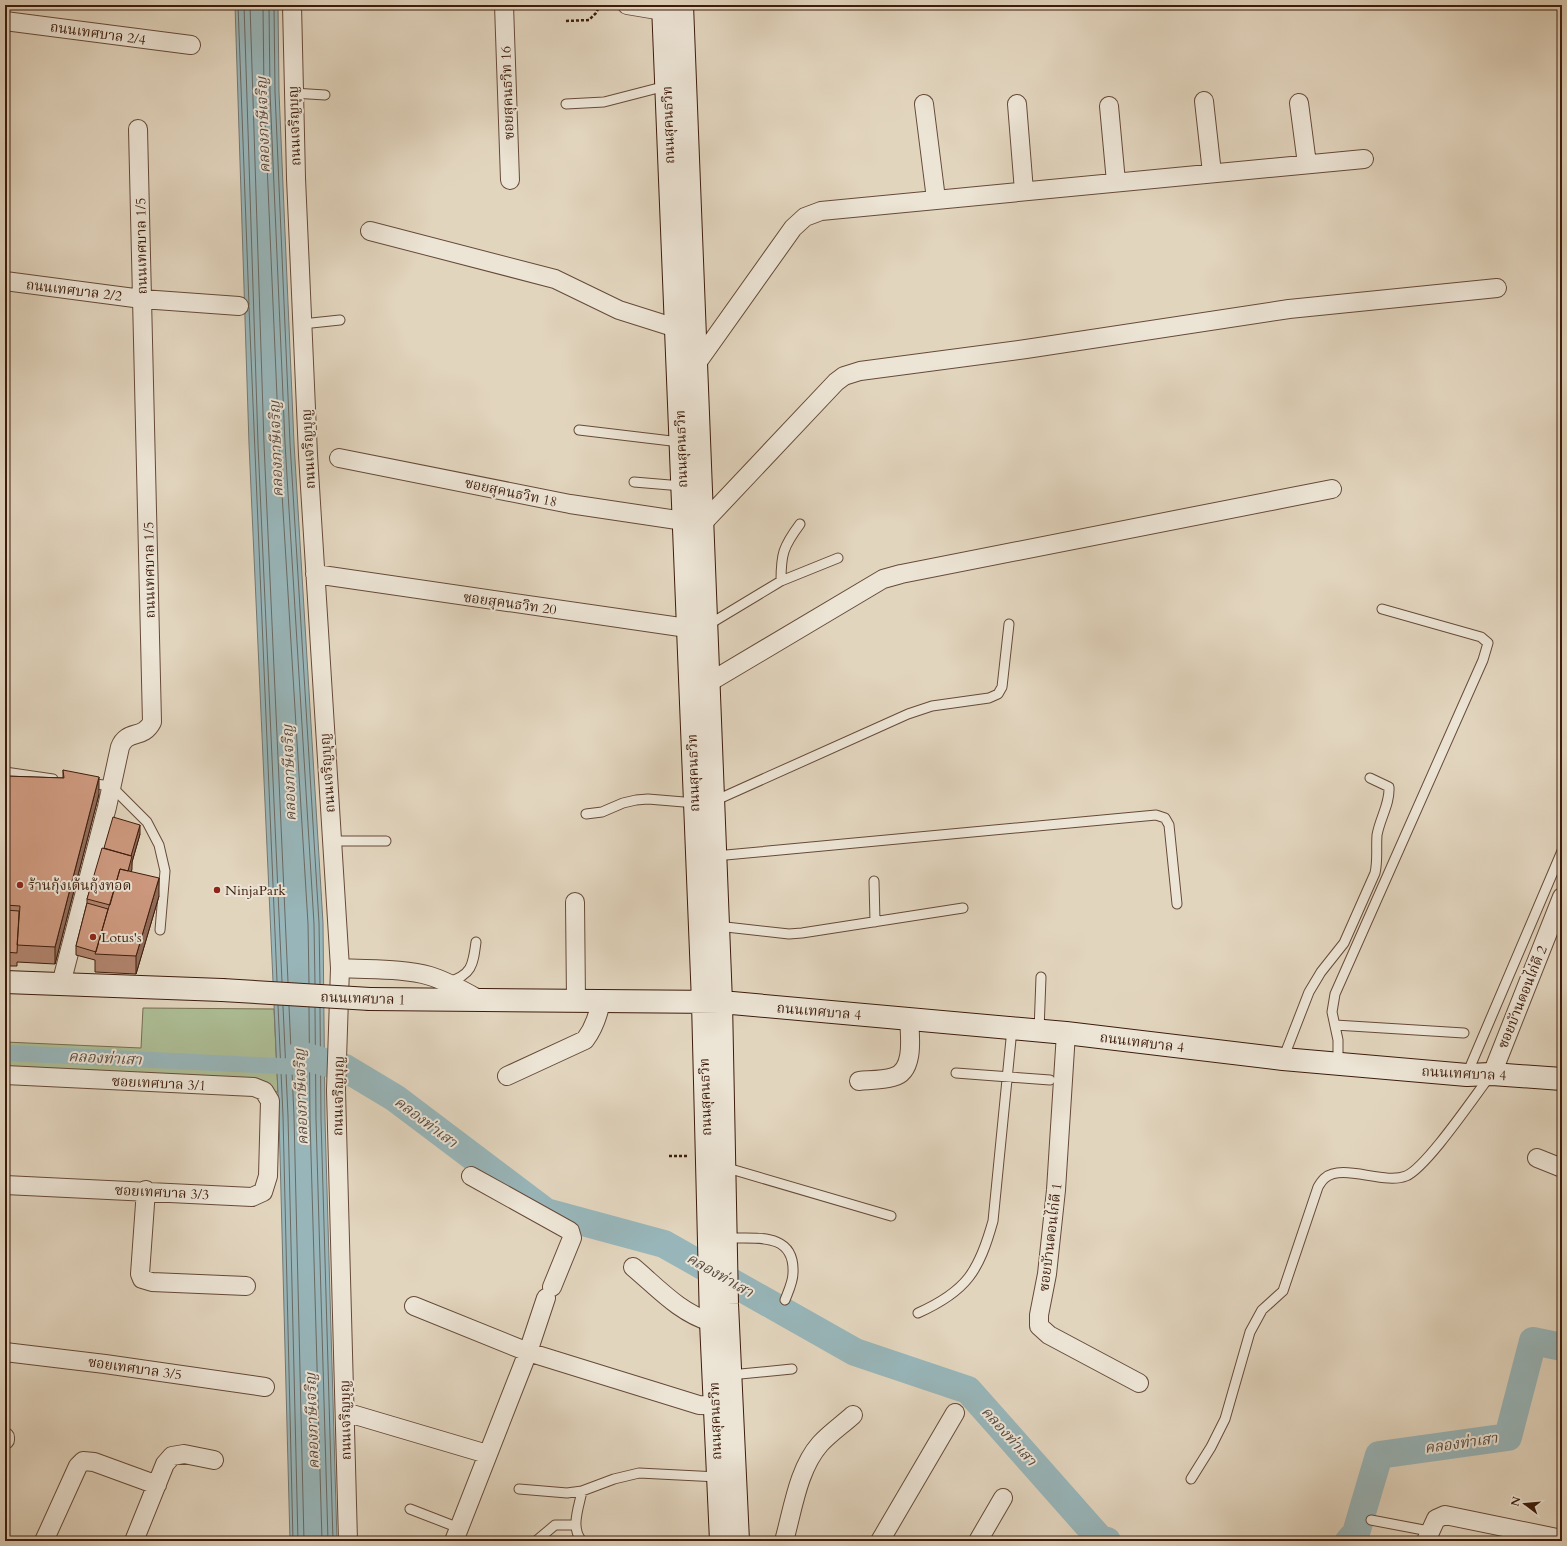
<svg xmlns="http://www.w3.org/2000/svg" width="1567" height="1546" viewBox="0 0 1567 1546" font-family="Cardo,'Noto Serif Thai',serif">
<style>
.green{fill:#adbe96;stroke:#756d50}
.water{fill:#98b6ba;stroke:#747874}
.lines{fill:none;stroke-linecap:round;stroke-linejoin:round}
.shore{stroke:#6a6962;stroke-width:1}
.canal{stroke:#98b6ba;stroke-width:16}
.river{stroke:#98b6ba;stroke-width:28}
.lane-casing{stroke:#664a38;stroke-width:11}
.street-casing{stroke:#664a38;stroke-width:20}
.secondary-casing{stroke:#3d1c0b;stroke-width:24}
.path{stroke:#3d1c0b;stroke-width:2.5;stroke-dasharray:3 2;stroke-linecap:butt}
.lane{stroke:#ece4d5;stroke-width:9}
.street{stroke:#ece4d5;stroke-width:18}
.secondary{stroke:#ece4d5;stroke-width:22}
.secondary-bridge-casing{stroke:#3d1c0b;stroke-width:24;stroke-linecap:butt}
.secondary-bridge{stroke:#ece4d5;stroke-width:22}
.wall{fill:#b1846d;stroke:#3d1c0b}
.shaded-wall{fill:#906b59;stroke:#3d1c0b}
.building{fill:#ce997f;stroke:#3d1c0b}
.poi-dot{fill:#8f2418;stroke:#ece4d5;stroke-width:1.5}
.labels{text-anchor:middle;stroke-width:4;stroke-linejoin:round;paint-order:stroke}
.street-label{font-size:14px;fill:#3d1c0b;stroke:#ece4d5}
.poi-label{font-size:14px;fill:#3d1c0b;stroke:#ece4d5;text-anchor:start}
.water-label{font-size:15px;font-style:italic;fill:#584a40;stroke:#ece4d5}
</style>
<rect width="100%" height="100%" fill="#e2d5be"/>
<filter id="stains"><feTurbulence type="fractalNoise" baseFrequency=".005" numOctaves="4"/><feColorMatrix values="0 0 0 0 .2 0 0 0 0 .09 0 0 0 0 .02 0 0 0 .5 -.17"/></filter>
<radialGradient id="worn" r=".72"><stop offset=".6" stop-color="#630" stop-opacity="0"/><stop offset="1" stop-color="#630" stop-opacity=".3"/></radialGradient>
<!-- green -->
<path class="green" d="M143,1008L274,1009L278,1092L5,1072V1042L141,1048Z"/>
<!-- water -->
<path class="water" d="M235,5H278L279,92L294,443L323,923L325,1119L337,1541H290L279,1116L249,444Z"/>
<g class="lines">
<!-- shore -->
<path class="shore" d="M238,5L249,305
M244,5L258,444L282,982
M250,5L264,444L288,982
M263,5L264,93L279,444L308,924L309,983
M269,5L270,92L285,443L314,924L315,984
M274,5L275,92L290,443L319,923L320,984
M249,307L277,981
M278,1005L283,1116L293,1541
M283,1006L288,1116L298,1541
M289,1006L294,1116L304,1541
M309,1007L310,1119L322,1541
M315,1008L316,1119L328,1541
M320,1008L321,1119L333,1541"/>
<!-- canal -->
<path class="canal" d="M5,1053L299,1067"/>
<!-- river -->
<path class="river" d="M300,1055L345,1068L395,1098L546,1212L664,1244L855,1352L968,1390L1100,1539L1107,1541
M1349,1541L1356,1533L1379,1455L1508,1437L1533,1341L1562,1347"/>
<!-- lane casing -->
<g class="lane-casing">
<path id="lane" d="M293,93L325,95
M566,104L604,102L666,86
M302,324L340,320
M579,430L680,442
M634,482L682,486
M781,581C781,554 783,547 800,524
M708,625L781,581L838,558
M5,772L53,779
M88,783L111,786L147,822L159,845L165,871L160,930
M712,802L908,714L932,706L989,698L998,694L1002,687L1009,624
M586,814L602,812L623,803L636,800L648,799L696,803
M332,841H386
M715,856L1156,815L1165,818L1169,825L1177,904
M874,881L875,922
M717,926L789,934L802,933L963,908
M448,982C472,975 473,965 476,942
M1335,1025L1464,1033
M1039,1031L1041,977
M1283,1059L1309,992L1321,972L1344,943L1375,873C1378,860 1376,848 1377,835C1380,818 1390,804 1389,787L1370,778
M1338,1064V1040L1332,1012L1335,994L1483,660L1488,643L1481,637L1382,609
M956,1073L1050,1080
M1467,1074L1562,851
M724,1167L891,1216
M725,1238C755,1239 795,1231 793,1273C793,1282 788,1292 785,1300
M918,1313C967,1291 979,1271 993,1221L1012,1029
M730,1375L792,1369
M1191,1479L1211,1447L1225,1419L1250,1332L1262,1310L1283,1291L1318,1187C1320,1184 1322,1180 1325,1178C1342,1163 1384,1185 1406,1176C1426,1168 1474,1097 1490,1076
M519,1489L567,1493L582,1491L614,1479L639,1473L718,1477
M582,1491C579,1507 570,1528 582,1541
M410,1509L459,1528
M1371,1520L1429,1531
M536,1541L555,1525H575"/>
</g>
<!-- street casing -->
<g class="street-casing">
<path id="street" d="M292,5L296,178L308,455L340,968L336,1090L348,1541
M504,5L510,180
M627,5L663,11
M5,21L191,45
M1204,101L1212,173
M1299,103L1307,164
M924,104L936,199
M1017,104L1024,191
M1109,106L1116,182
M370,231L555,279L619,310L676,328
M5,281L142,299L239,306
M692,370L793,228L805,217L821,211L1364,159
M339,458L570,504L684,521
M702,524L836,382L844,376L860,371L1026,349L1289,309L1497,288
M315,574L687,628L701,626
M708,683L883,579L901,574L1332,489
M575,902L576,1001
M340,968C368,970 403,968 430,976C447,981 464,991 480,1000
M61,984L107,807L120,747C127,729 143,740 152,722L138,129
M1066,1033L1056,1190L1047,1274L1039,1315V1326L1049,1335L1139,1383
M1492,1074L1562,897
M5,1075L254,1087L264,1091L270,1101L268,1176L263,1192L252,1197L5,1185
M507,1076L585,1040C594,1028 598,1017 601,1001
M859,1081C870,1080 883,1080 893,1077C915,1072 910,1036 909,1019
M1537,1158L1562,1168
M471,1176L570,1231L572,1238L552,1287
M146,1190L140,1274L142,1279L152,1282L246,1286
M633,1267C658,1288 680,1313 711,1322
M414,1306L528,1352L546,1298
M5,1352L105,1364L265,1387
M345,1412L487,1454
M5,1437V1440
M44,1541L78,1466L83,1461L94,1462L157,1485
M134,1541L165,1464L172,1456L184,1454L214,1460
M454,1541L528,1352L699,1405L728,1406
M784,1541C793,1509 798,1469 820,1444C830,1433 842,1425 853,1415
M880,1541L955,1413
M978,1541L1003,1498
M1426,1541L1436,1519L1445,1515L1562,1539"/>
</g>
<!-- secondary casing -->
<g class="secondary-casing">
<path id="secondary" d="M663,5L703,1002L711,1322L721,1541
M682,5L721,1002L727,1304L738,1541
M5,982L222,990
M370,999L721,1002L1066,1033L1283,1059L1467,1075L1492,1074L1562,1079"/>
</g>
<!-- path -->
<path class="path" d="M566,21L589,20L596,13L600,5
M669,1156H689"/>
<!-- lane -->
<use href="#lane" class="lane"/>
<!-- street -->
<use href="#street" class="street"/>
<!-- secondary -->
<use href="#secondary" class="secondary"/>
<!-- secondary-bridge casing -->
<g class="secondary-bridge-casing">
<path id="secondary-bridge" d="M222,990L370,999"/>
</g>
<!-- secondary-bridge -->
<use href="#secondary-bridge" class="secondary-bridge"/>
</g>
<!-- wall -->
<path class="wall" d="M63,770L99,794L55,964L17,962V966H5V776L63,778Z
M140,834L132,862L131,872L159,896L136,974L95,972V960L76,955V946L87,903V899L104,848Z"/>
<!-- shaded-wall -->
<path class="shaded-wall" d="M99,777V794L55,964V947Z
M140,825V834L132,862V869L127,888V874L130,858Z
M159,878V896L136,974V956Z"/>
<!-- building -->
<path class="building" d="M63,770L99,777L55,947L17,945L20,906L5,905V776L64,778Z
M113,817L140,825L131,856L104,848Z
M102,848L132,856L128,871L120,869L110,905L87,899Z
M120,869L159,878L136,956L95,954Z
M87,903L108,909L96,952L76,946Z
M5,910L19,911L17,953L5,952Z"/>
<!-- markers -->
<g class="poi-dot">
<circle cx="20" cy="885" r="4"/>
<circle cx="217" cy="890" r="4"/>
<circle cx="93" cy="937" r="4"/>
</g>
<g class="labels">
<!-- street labels -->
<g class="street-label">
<text transform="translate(98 33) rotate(8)" y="5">ถนนเทศบาล 2/4</text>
<text transform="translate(507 93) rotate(-92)" y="5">ซอยสุคนธวิท 16</text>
<text transform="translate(668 125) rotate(-92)" y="5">ถนนสุคนธวิท</text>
<text transform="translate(294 126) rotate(-92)" y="5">ถนนเจริญบุญ</text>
<text transform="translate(141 246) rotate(-91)" y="5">ถนนเทศบาล 1/5</text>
<text transform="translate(74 290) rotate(7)" y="5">ถนนเทศบาล 2/2</text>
<text transform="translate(308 449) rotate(-93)" y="5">ถนนเจริญบุญ</text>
<text transform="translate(681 449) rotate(-92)" y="5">ถนนสุคนธวิท</text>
<text transform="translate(511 492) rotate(12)" y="5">ซอยสุคนธวิท 18</text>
<text transform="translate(149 570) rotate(-91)" y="5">ถนนเทศบาล 1/5</text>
<text transform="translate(510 603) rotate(8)" y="5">ซอยสุคนธวิท 20</text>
<text transform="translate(327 773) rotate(-94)" y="5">ถนนเจริญบุญ</text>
<text transform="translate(693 773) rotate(-92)" y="5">ถนนสุคนธวิท</text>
<text transform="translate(1522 997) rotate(-68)" y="5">ซอยบัานดอนไก่ดี 2</text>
<text transform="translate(363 998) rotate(2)" y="5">ถนนเทศบาล 1</text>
<text transform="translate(819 1011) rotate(5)" y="5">ถนนเทศบาล 4</text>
<text transform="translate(1142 1042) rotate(7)" y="5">ถนนเทศบาล 4</text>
<text transform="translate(1464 1073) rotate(3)" y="5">ถนนเทศบาล 4</text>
<text transform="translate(159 1083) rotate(3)" y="5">ซอยเทศบาล 3/1</text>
<text transform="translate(338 1096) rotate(-89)" y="5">ถนนเจริญบุญ</text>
<text transform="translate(705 1097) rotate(-92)" y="5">ถนนสุคนธวิท</text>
<text transform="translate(162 1192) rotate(3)" y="5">ซอยเทศบาล 3/3</text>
<text transform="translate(1050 1237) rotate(-83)" y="5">ซอยบัานดอนไก่ดี 1</text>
<text transform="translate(135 1368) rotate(8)" y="5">ซอยเทศบาล 3/5</text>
<text transform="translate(345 1420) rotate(-91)" y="5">ถนนเจริญบุญ</text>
<text transform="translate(715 1421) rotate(-92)" y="5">ถนนสุคนธวิท</text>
</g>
<!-- poi labels -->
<g class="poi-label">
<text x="28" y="890">ร้านกุ้งเต้นกุ้งทอด</text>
<text x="225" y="895">NinjaPark</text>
<text x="101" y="942">Lotus's</text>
</g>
<!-- water labels -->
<g class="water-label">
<text transform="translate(263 125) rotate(-92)" y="5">คลองภาษีเจริญ</text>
<text transform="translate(276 449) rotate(-92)" y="5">คลองภาษีเจริญ</text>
<text transform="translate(289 773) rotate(-92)" y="5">คลองภาษีเจริญ</text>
<text transform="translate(105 1058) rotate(3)" y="5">คลองท่าเสา</text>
<text transform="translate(301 1097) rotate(-92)" y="5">คลองภาษีเจริญ</text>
<text transform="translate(426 1122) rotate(37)" y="5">คลองท่าเสา</text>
<text transform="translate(720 1275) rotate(30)" y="5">คลองท่าเสา</text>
<text transform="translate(312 1421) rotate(-92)" y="5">คลองภาษีเจริญ</text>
<text transform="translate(1009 1436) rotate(48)" y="5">คลองท่าเสา</text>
<text transform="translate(1461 1443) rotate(-8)" y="5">คลองท่าเสา</text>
</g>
</g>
<!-- margin -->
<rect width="1567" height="1546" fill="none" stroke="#e2d5be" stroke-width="20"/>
<rect x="6" y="6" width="1555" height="1534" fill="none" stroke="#3d1c0b" stroke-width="2"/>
<rect x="10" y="10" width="1547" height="1526" fill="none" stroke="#3d1c0b"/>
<!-- north arrow -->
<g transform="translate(1525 1504) rotate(286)" stroke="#ece4d5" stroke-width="3" paint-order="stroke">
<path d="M0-3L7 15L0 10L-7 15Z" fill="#3d1c0b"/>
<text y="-6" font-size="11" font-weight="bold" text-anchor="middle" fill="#3d1c0b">N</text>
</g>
<rect width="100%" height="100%" filter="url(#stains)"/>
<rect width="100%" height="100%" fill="url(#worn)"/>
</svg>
